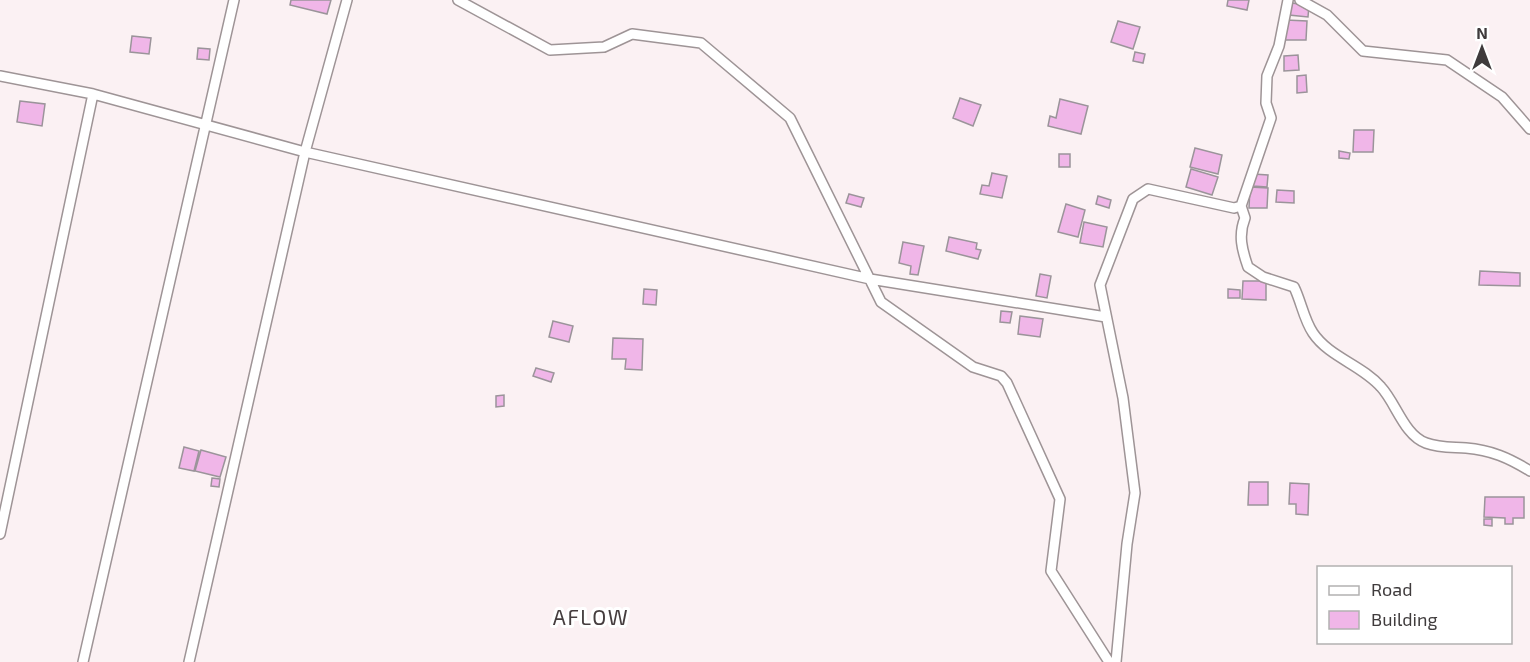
<svg xmlns="http://www.w3.org/2000/svg" width="1530" height="662" viewBox="0 0 1530 662" font-family="'Exo 2',sans-serif">
<style>
.building{fill:#f0b6e8;stroke:#9b949a;stroke-width:1.5}
.lines{fill:none;stroke-linecap:round;stroke-linejoin:round}
.street-casing{stroke:#9e9496;stroke-width:12}
.street{stroke:#fff;stroke-width:9}
.labels{text-anchor:middle;stroke-width:6;stroke-linejoin:round;paint-order:stroke}
.quarter-label{font-size:21px;letter-spacing:1.5px;fill:#453d3e;stroke:#fff}
</style>
<rect width="100%" height="100%" fill="#fbf1f3"/>
<!-- building -->
<path class="building" d="M291,0H331L327,14L290,5Z
M1228,0H1249L1247,10L1227,6Z
M1291,3L1309,5L1308,17L1289,15Z
M1286,20L1307,21L1306,40H1285Z
M1118,21L1140,27L1133,49L1111,42Z
M132,36L151,38L149,54L130,52Z
M198,48L210,49L209,60L197,59Z
M1135,52L1145,54L1143,63L1133,61Z
M1298,55L1299,70L1284,71V56Z
M1306,75L1307,92L1297,93V76Z
M960,98L981,105L973,126L953,118Z
M1060,99L1088,106L1081,134L1048,126L1050,116L1056,118Z
M20,101L45,104L42,126L17,122Z
M1354,130H1374L1373,152H1353Z
M1195,148L1222,155L1218,174L1190,167Z
M1339,151L1350,153L1349,159L1339,158Z
M1059,154H1070V167H1059Z
M1191,169L1218,177L1212,195L1186,187Z
M992,173L1007,176L1002,198L980,194L982,185L989,186Z
M1253,174L1268,175L1267,187L1253,186Z
M1250,187L1268,188L1267,208H1249Z
M1277,190L1294,191V203L1276,202Z
M849,194L864,198L861,207L846,203Z
M1098,196L1111,200L1109,208L1096,204Z
M1066,204L1085,210L1078,237L1058,232Z
M1084,222L1107,227L1103,247L1080,243Z
M949,237L977,243L976,249L981,250L978,259L946,251Z
M903,242L924,246L918,275L910,274L911,266L899,263Z
M1480,271L1520,273V286L1479,285Z
M1040,274L1051,276L1047,298L1036,296Z
M1243,281H1266V300L1242,299Z
M644,289L657,290L656,305L643,304Z
M1228,289L1240,290V298H1228Z
M1001,311L1012,312L1010,323L1000,322Z
M1020,316L1043,319L1040,337L1018,334Z
M553,321L573,326L569,342L549,337Z
M613,338L643,339L642,370L625,369L626,359H612Z
M536,368L554,373L551,382L533,376Z
M504,395V406L496,407V396Z
M184,447L199,451L194,471L179,468Z
M201,450L226,457L220,477L195,471Z
M212,478L220,479L219,487L211,486Z
M1249,482H1268V505H1248Z
M1290,483L1309,484L1308,515L1296,514V504H1289Z
M1485,497H1524V518H1513V524H1505V518L1484,517Z
M1484,519H1492V526L1484,525Z"/>
<g class="lines">
<!-- street casing -->
<g class="street-casing">
<path id="street" d="M458,0L550,50L604,47L632,34L701,43L790,118L881,302L973,367L1001,376L1007,383L1060,499L1051,571L1109,662
M1300,0L1327,15L1363,51L1447,60L1502,97L1530,129
M0,76L93,94L305,152L870,279L1106,317
M1241,206L1245,218C1238,235 1242,250 1248,267L1263,277L1294,287C1301,301 1304,320 1313,333C1329,357 1362,365 1381,387C1396,403 1404,435 1426,443C1439,448 1452,447 1466,448C1491,450 1509,458 1530,471
M0,534L93,94
M83,662L234,0
M189,662L305,152L347,0
M1116,662L1127,544L1135,493L1123,398L1100,285L1133,199L1148,189L1234,208L1241,206L1271,118L1266,103L1267,76L1279,46L1288,0"/>
</g>
<!-- street -->
<use href="#street" class="street"/>
</g>
<g class="labels">
<!-- quarter labels -->
<g class="quarter-label">
<text x="591" y="625">AFLOW</text>
</g>
</g>
<!-- legend -->
<rect x="1317" y="566" width="195" height="78" fill="#ffffff" stroke="#b2b1b1" stroke-width="1.5"/>
<rect x="1329" y="586" width="30" height="9" fill="#ffffff" stroke="#b2b1b1" stroke-width="1.5"/>
<text x="1371" y="596" font-size="18" fill="#3f3b3c">Road</text>
<rect x="1329" y="611" width="30" height="18" fill="#f0b6e8" stroke="#b2b1b1" stroke-width="1.5"/>
<text x="1371" y="626" font-size="18" fill="#3f3b3c">Building</text>
<!-- north arrow -->
<g transform="translate(1482 48)" stroke="#ffffff" stroke-width="4.5" paint-order="stroke">
<path d="M0-4.5L10 22L0 15L-10 22Z" fill="#3f3b3c"/>
<text y="-9" font-size="16" font-weight="bold" text-anchor="middle" fill="#3f3b3c">N</text>
</g>
</svg>
